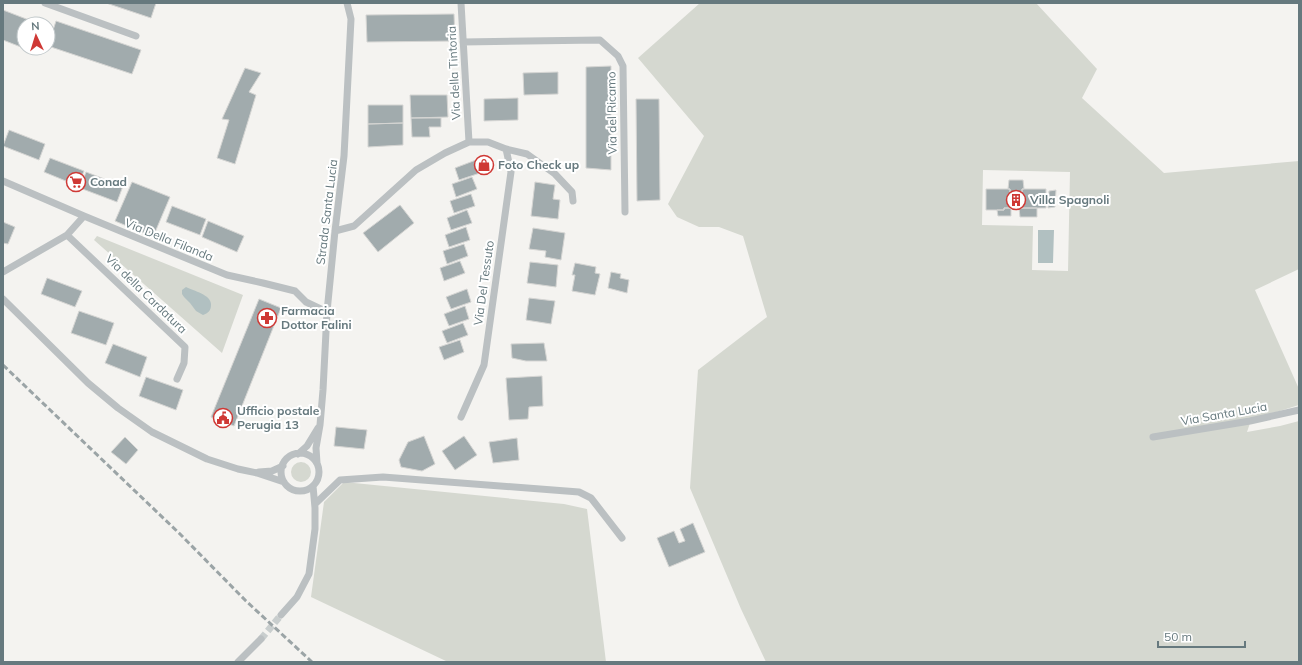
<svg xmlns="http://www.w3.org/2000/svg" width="1302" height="665" viewBox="0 0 1302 665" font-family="Mulish,sans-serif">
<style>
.green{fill:#d5d8d0;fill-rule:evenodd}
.water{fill:#b1c0c1}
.building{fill:#a1abad;stroke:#d5d5d3}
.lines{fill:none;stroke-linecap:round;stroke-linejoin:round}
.minor-tunnel{stroke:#c9cece;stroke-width:7;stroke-dasharray:7 3.5;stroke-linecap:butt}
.minor{stroke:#bbc0c2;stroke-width:7}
.rail{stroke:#9ba4a6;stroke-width:3;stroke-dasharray:6 3;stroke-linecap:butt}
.labels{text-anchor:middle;stroke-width:4;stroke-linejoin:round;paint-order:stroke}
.street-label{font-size:12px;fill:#66797e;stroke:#fff}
.poi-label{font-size:12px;font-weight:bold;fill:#66797e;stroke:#fff;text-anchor:start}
</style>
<rect width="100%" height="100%" fill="#f4f3f0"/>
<!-- green -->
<path class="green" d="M700,3H1036L1097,69L1082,98L1164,173L1299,161V269L1255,290L1299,389V405L1251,420L1247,432L1280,426L1299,421V662H766L741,609L690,488L698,370L767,317L743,236L719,227H699L677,217L668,204L704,136L638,58ZM983,170L1070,172L1068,271L1032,270L1033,226L982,225Z
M97,236L243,295L222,353L94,240Z
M291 472a10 10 0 1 1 20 0a10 10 0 1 1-20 0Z
M344,482L564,504L587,509L606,662H448L311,597L324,502Z"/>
<!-- water -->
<path class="water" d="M1038,230H1054L1053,263H1038Z
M186,287C194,291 212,295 211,305C211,311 208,313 203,315L196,311L190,303L184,297L182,294V290Z"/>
<!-- building -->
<path class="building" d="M106,3H156L151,18Z
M3,10L34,22L33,24H24V48H26V49L3,40Z
M454,14L455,41L367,42L366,15Z
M56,21L141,50L132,74L48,46Z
M611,66V170L586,168V67Z
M245,68L261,73L249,92L256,95L235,164L217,158L229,120L222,119Z
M558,72V94L524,95L523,73Z
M410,95H447L448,117L411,118Z
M518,98V120L484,121V99Z
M636,99H659L660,200L637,201Z
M368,105H403V123L368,124Z
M411,118H441V127H429L430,137H412Z
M403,123V145L368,147V124Z
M9,130L45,144L39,160L3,146Z
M50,158L84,171L78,186L44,172Z
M476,160L480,173L459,180L455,168Z
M86,172L123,186L117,202L80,188Z
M472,177L477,189L456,197L452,184Z
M1009,180H1023L1024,189H1022V192H1010V189H1008Z
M132,182L170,197L153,237L115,221Z
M535,182L555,185L553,199L560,200L558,219L531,216Z
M986,189H1010V192H1022V189H1046V208H1004V210H986Z
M1056,190L1055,207L1048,208L1049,191Z
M471,194L475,206L454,213L450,201Z
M400,205L414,223L378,252L363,233Z
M172,206L206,219L200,235L166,222Z
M1004,208H1011V216H998L997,210H1004Z
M1019,208H1037V217H1020Z
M467,210L472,223L451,230L447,218Z
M208,221L244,236L237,252L202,237Z
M3,222L15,227L8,244L3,243Z
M466,227L470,240L449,247L445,235Z
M533,228L565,233L561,260L545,257L546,251L529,249Z
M464,244L468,256L447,264L443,251Z
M460,261L465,273L444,281L440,268Z
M530,262L558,265L556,287L527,283Z
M575,263L596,267L595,273L600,274L595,295L572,291L575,275H572Z
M611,272L621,274L620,278L629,280L627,293L608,288Z
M47,278L82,291L75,307L41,294Z
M467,289L471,302L451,309L446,297Z
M529,298L555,301L551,324L526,320Z
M259,299L281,308L234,426L211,417Z
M465,306L469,319L449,326L444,314Z
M79,311L114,323L106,345L71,333Z
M463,323L468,335L447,343L442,331Z
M460,340L464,352L444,360L439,347Z
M544,343L547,361H526L512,358L511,344Z
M113,344L147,357L140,377L105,363Z
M542,376L543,406L529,407L528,419L509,420L506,378Z
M146,377L183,390L176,410L139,396Z
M336,427L367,430L364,449L334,446Z
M424,436L435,464L422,471L401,467L399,460L408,442Z
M464,436L477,455L455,470L442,451Z
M125,437L138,450L126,464L111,452Z
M517,438L519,460L493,463L489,442Z
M693,523L705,552L669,567L657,538L674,531L679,543L685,541L680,529Z"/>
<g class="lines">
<!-- minor-tunnel -->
<path class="minor-tunnel" d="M261,639L281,615"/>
<!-- minor -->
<path class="minor" d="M45,3L136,36
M461,3L469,142
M463,42L600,40L618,56L623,66L625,212
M3,181L84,216L227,275L263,283L295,291L306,302L327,312
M335,231L354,226L416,170L445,153L469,142H488L506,149L527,154L555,174L572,192L573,201
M67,235L185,347L184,363L177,379
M3,272L67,235L84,216
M3,299L88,383L118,408L152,432L207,459L238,469L257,473L284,482
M461,417L484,365L511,172L506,149
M1153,437L1250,421L1299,410
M281 472a19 19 0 1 1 38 0a19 19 0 1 1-38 0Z
M298,454L307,446L318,428
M317,463L316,448L320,425L323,390L327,312L335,231L344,156L351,19L347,3
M259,472L272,471L283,466
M315,504L340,480L383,477L579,492L591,498L622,538
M281,615L297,597L309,574L315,529V508L313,486
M238,662L261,639"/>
<!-- rail -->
<path class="rail" d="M3,365L180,534L246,601L312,662"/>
</g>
<!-- icons -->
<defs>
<g id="shop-ring" transform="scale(1)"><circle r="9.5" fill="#fff" stroke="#cf3935" stroke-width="1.5"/><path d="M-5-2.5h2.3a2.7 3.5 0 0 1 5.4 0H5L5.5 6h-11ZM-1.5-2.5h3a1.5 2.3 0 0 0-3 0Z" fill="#cf3935"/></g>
<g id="supermarket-ring" transform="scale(1)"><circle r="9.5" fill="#fff" stroke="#cf3935" stroke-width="1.5"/><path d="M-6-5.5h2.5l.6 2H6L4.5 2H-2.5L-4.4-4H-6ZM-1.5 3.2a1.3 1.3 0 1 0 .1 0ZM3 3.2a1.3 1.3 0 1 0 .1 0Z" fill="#cf3935"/></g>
<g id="building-ring" transform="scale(1)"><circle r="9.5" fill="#fff" stroke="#cf3935" stroke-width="1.5"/><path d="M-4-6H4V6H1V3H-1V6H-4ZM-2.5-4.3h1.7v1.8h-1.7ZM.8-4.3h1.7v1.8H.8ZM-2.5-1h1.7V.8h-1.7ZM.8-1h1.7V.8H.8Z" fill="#cf3935"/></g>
<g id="pharmacy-ring" transform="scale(1)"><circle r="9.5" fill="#fff" stroke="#cf3935" stroke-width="1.5"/><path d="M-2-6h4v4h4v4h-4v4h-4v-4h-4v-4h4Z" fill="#cf3935"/></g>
<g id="civic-ring" transform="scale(1)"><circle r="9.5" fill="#fff" stroke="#cf3935" stroke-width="1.5"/><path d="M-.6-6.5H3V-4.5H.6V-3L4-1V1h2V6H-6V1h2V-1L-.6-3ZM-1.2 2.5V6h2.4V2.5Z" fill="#cf3935"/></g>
</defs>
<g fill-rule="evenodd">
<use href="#shop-ring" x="484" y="165"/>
<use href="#supermarket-ring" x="76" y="182"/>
<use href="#building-ring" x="1016" y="200"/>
<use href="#pharmacy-ring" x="267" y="318"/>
<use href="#civic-ring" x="223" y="418"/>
</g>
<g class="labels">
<!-- street labels -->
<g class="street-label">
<text transform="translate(454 73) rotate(-93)" y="4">Via della Tintoria</text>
<text transform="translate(612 113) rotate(-91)" y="4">Via del Ricamo</text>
<text transform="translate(327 212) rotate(-83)" y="4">Strada Santa Lucia</text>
<text transform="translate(169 240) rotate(22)" y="4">Via Della Filanda</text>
<text transform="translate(484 283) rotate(-82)" y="4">Via Del Tessuto</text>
<text transform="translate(146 294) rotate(44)" y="4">Via della Cardatura</text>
<text transform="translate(1224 414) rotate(-10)" y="4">Via Santa Lucia</text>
</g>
<!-- poi labels -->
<g class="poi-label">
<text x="498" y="169">Foto Check up</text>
<text x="90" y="186">Conad</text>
<text x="1030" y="204">Villa Spagnoli</text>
<text x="281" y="315">Farmacia<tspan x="281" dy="14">Dottor Falini</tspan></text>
<text x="237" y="415">Ufficio postale<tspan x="237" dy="14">Perugia 13</tspan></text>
</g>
</g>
<!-- border -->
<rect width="1302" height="665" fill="none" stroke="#66797e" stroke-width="8"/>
<!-- north arrow -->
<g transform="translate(36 36) rotate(356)"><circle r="19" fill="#ffffff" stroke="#c2c9cb"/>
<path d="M0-3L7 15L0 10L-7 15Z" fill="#cf3935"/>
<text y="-6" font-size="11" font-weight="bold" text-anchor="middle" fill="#66797e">N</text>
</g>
<!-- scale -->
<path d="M1158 641v6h87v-6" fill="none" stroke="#66797e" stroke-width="2"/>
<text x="1164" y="641" font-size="12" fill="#66797e" stroke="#ffffff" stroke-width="3" paint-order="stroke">50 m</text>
</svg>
